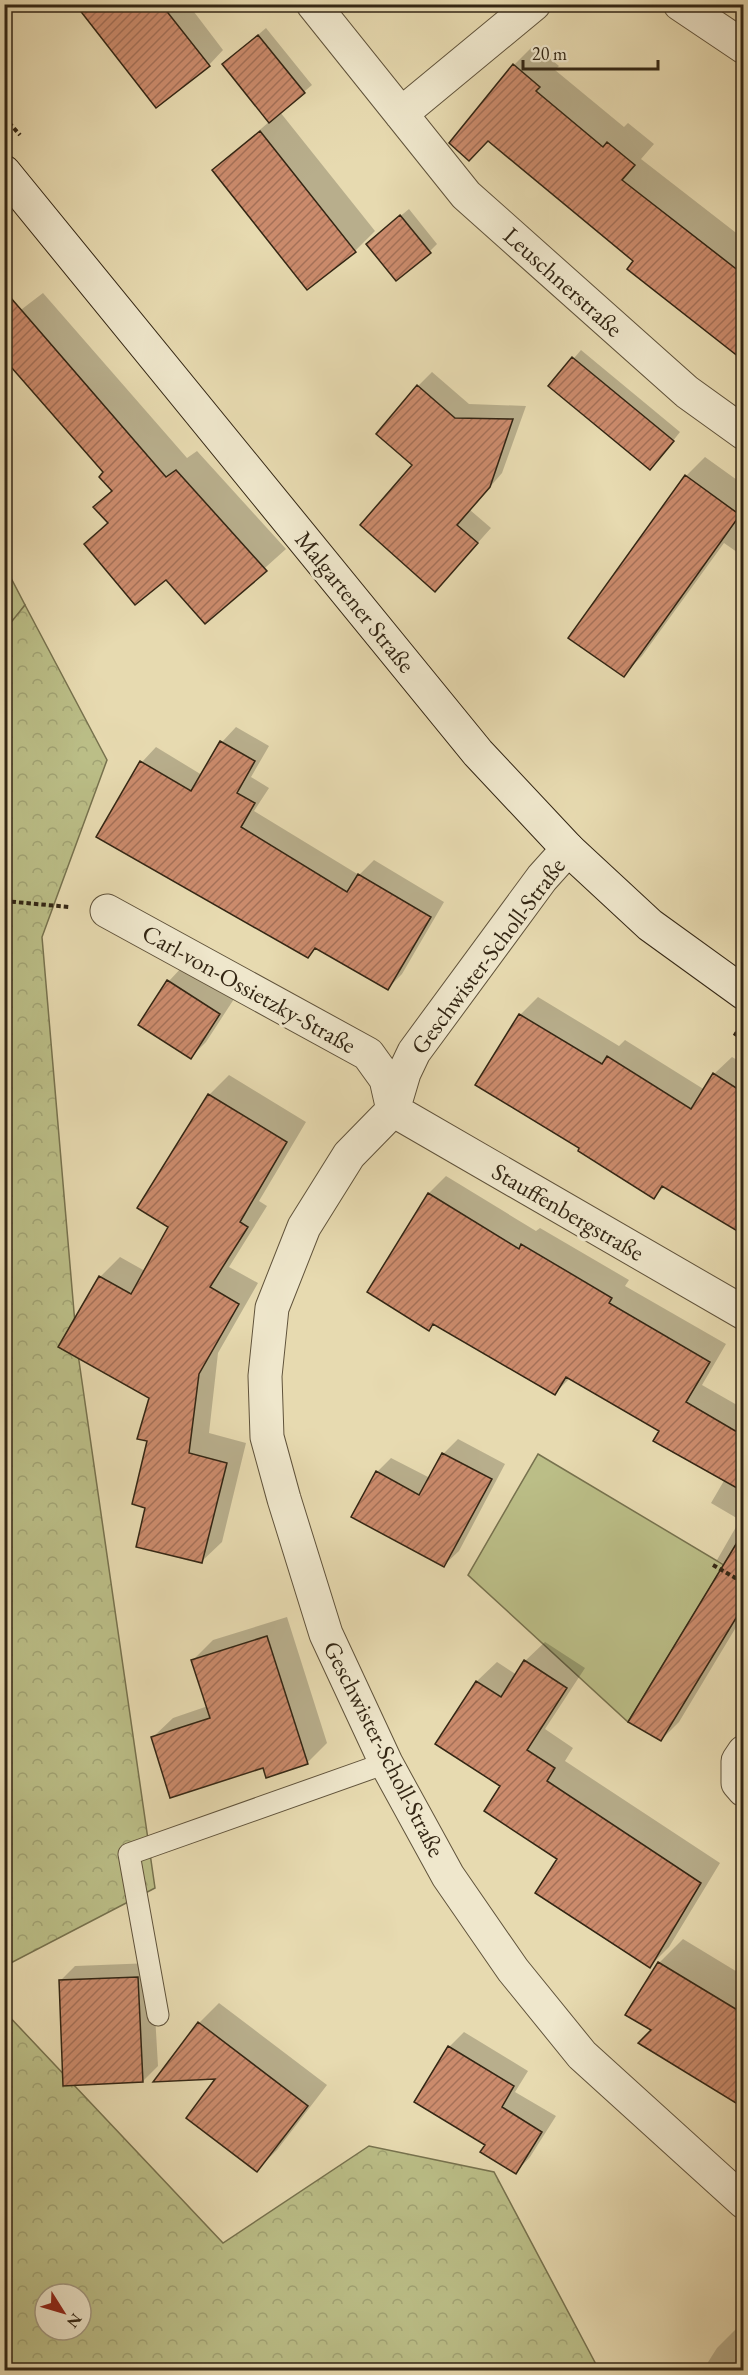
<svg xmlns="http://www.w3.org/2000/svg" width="748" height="2375" viewBox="0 0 748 2375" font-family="'EB Garamond',serif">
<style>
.green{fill:#bbbe87;stroke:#77724e;stroke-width:1.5}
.forest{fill:url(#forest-crowns);stroke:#77724e;stroke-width:1.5;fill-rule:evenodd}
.shadow{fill:#0003}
.building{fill:url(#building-hatch);stroke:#332614;stroke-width:1.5}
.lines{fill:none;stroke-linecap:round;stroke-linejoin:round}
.lane-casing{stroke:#60533b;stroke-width:23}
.street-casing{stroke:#60533b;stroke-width:35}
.secondary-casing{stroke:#332614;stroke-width:35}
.path{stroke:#332614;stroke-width:4;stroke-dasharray:4.5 3;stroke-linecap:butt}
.lane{stroke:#efe7cc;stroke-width:21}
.street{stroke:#efe7cc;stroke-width:33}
.secondary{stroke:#efe7cc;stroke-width:33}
.labels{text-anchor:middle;stroke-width:6;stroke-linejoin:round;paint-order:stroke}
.street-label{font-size:24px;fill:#332614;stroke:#efe7cc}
</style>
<defs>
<pattern id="forest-crowns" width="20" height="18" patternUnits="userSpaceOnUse" patternTransform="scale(1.5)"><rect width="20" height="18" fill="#bbbe87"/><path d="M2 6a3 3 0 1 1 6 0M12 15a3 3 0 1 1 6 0" fill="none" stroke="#a1a374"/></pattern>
<pattern id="building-hatch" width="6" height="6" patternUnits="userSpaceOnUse" patternTransform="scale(1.5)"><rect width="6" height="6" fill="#cb8b6c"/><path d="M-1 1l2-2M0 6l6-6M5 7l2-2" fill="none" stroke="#a57158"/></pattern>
</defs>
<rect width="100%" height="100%" fill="#e7dab0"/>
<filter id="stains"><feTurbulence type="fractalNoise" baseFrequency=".00333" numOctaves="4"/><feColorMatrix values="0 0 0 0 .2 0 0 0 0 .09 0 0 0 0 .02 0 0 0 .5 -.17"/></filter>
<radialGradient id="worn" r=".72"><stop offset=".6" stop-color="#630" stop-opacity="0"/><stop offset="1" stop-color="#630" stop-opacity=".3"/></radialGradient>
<!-- green -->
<path class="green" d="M4,556L10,576L25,605L5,631Z
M538,1454L724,1565L628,1722L468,1575Z"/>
<!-- forest -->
<path class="forest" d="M25,605L107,760L42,937L77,1347L155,1888L5,1966L4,631Z
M4,2011L223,2243L369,2146L494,2172L599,2370H5ZM45,2294H81V2330H45Z"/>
<!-- shadow -->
<path class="shadow" d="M79,4H188L223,50L209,65Z
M413,4H427L418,11Z
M266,28L312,85L280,112L375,231L355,251L214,170L270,121L232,57Z
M534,45L559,66L555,70L624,127L628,123L654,144L641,159L744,239V359L635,261L514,65Z
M409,209L437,244L430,251L375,237Z
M43,293L187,458L197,451L286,549L205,622L166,578L86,544L108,521L96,507L112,490L105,472L9,319Z
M581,350L680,432L657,461L550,386Z
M432,372L469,404L526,406L502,473L470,510L491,528L449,575L414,465L418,386Z
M705,457L744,485V557L724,543L642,656L623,675L570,637L686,476Z
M236,727L269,746L251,777L269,788L254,811L359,875L374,860L444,902L402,974L387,989L317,947L308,956L142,762L156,747L202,775L222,742Z
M183,966L234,999L206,1042L191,1057L140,1024L169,981Z
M538,997L619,1046L625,1040L705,1090L714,1074L732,1057L744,1064V1234L665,1186L654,1197L581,1147L477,1084L520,1015Z
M229,1075L306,1122L259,1201L267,1206L229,1267L258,1283L218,1353L209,1433L246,1443L222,1542L201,1562L147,1506L151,1397L100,1277L120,1257L145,1271L170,1226L209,1095Z
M446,1176L536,1231L540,1228L629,1280L625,1286L726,1344L702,1385L744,1409V1614L679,1722L661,1740L725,1564L717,1560L740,1520L711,1503L725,1479L661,1430L570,1378L555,1393L435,1323L429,1329L369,1292L429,1193Z
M458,1439L505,1464L459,1551L444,1565L377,1472L391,1458L430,1478L443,1454Z
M287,1617L327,1743L307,1763L264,1766L152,1738L173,1718L208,1706L193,1660L213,1640Z
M545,1642L585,1668L545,1729L573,1748L565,1761L720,1863L669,1947L650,1966L502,1786L437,1744L477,1681L497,1662L517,1675L525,1661Z
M683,1939L744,1976V2106L653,2030L628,2014L659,1963Z
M152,1963L158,2066L143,2081L61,1980L75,1966Z
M219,2003L327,2085L277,2150L257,2170L218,2078L199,2023Z
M464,2032L528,2071L515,2092L556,2116L530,2157L516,2172L487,2144L449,2047Z
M744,2118V2132L737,2128Z
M737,2328L744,2332V2370H703L717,2348Z"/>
<!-- building -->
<path class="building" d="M75,4H161L210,66L156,108Z
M258,35L305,93L269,123L222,64Z
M513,64L540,87L536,91L603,147L607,142L635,165L622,180L744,275V361L627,269L633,261L488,141L469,161L449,143Z
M260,131L356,252L307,290L212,170Z
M400,215L431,253L396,281L366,244Z
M4,290L166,477L176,470L267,571L205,624L166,580L135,605L84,544L108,523L93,507L112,491L99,477L103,472L4,359Z
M572,357L674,441L650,470L548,386Z
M417,385L455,418L513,419L490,487L457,525L478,543L435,592L360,525L412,465L376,434Z
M685,475L740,515L624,677L568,638Z
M220,741L255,761L237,793L255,803L241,827L347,892L358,874L431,917L388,990L315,948L308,958L96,837L140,761L191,791Z
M167,980L220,1014L191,1059L138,1025Z
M519,1014L602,1064L607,1056L691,1109L713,1073L744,1093V1235L662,1186L654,1199L578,1151L579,1148L475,1085Z
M208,1094L287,1142L240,1222L248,1227L210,1287L239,1304L199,1374L189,1453L227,1463L202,1563L136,1547L145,1508L132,1504L147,1441L137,1439L149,1398L58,1347L99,1276L131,1294L168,1227L137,1208Z
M428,1193L519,1249L521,1244L612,1298L609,1303L710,1362L686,1402L744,1436V1492L653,1441L659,1431L566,1377L555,1395L433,1324L429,1331L367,1292Z
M442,1453L492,1479L444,1567L351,1517L376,1471L419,1495Z
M744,1531V1605L661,1741L628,1722Z
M267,1636L308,1764L266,1778L263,1768L170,1798L151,1737L210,1718L191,1660Z
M524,1660L567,1688L527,1750L555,1768L547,1781L701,1883L650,1968L535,1893L557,1859L484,1811L500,1786L435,1744L476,1681L501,1697Z
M658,1962L744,2014V2108L638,2043L651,2030L625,2015Z
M138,1977L143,2082L63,2086L59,1980Z
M198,2022L308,2106L257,2172L186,2118L215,2079L153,2082Z
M448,2046L514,2086L502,2107L542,2132L516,2174L480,2152L485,2145L414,2102Z"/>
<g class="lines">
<!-- lane casing -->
<g class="lane-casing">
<path id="lane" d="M158,2015L129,1854L386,1763"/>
</g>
<!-- street casing -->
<g class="street-casing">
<path id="street" d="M313,4L466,195L687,392L744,433
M680,4L744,47
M401,114L534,4
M568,849L542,878L414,1052L404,1073L393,1110L349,1155L304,1227L272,1308L265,1376L267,1437L284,1499L326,1634L386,1763L448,1876L513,1970L582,2055L744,2202
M107,911L368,1054L386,1079L393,1110L744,1313
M744,1752L738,1761V1783L744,1790"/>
</g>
<!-- secondary casing -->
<g class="secondary-casing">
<path id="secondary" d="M4,172L478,753L568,849L650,925L744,993"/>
</g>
<!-- path -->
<path class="path" d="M4,117L20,135
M4,901L69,907
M734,1033L744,1040
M713,1565L744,1583"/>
<!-- lane -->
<use href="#lane" class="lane"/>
<!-- street -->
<use href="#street" class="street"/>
<!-- secondary -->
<use href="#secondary" class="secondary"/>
</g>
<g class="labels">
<!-- street labels -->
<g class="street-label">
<text transform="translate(563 282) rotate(42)" y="8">Leuschnerstraße</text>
<text transform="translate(355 602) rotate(51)" y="8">Malgartener Straße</text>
<text transform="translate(488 956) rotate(-53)" y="8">Geschwister-Scholl-Straße</text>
<text transform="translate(249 989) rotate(29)" y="8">Carl-von-Ossietzky-Straße</text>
<text transform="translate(568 1212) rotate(30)" y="8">Stauffenbergstraße</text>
<text transform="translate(384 1749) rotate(63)" y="8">Geschwister-Scholl-Straße</text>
</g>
</g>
<!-- margin -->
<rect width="748" height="2375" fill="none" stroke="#e7dab0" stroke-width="24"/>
<rect x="6" y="6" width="736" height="2363" fill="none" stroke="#332614" stroke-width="3"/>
<rect x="12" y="12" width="724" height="2351" fill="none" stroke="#332614" stroke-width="1.5"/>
<!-- north arrow -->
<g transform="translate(63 2312) rotate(127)"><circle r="28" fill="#efe7cc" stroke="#a49a82" stroke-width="1.5"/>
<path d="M0-4.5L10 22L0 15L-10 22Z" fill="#8f2418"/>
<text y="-9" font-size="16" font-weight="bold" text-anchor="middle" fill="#332614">N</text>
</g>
<!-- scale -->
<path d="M523 60v9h135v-9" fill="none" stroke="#332614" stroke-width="3"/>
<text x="532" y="60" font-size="18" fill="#332614" stroke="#efe7cc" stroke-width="4.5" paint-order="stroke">20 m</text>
<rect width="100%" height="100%" filter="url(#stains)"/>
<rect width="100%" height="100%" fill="url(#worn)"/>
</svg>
